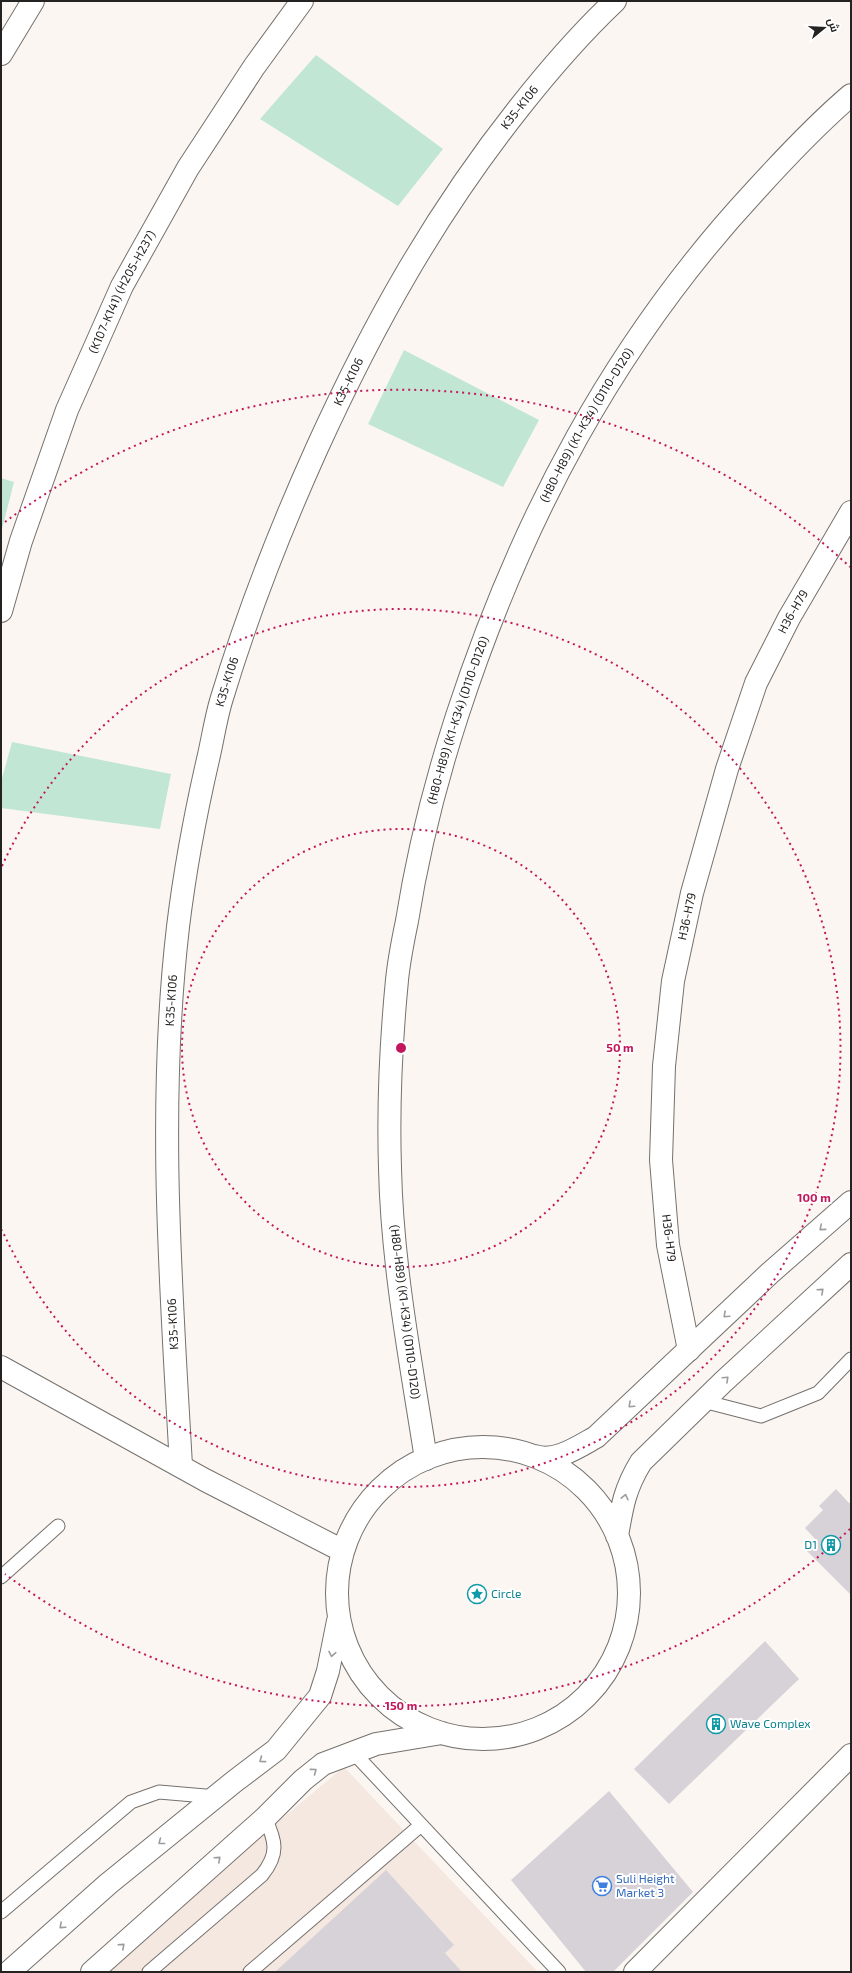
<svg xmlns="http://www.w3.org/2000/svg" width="852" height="1973" viewBox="0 0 852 1973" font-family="'Exo 2',Cairo,sans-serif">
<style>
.built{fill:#f5e8e0}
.green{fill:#c1e7d4}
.building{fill:#d6d2d7}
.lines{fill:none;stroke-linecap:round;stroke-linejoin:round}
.service-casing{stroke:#75716d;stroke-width:15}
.minor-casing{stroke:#75716d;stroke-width:24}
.tertiary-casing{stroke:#75716d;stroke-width:24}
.service{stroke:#fff;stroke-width:13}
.minor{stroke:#fff;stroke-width:22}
.tertiary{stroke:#fff;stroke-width:22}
.oneway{stroke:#9d9c9c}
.ring{fill:none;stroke:#c2185b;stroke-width:2;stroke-dasharray:2 4}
.labels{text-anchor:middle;stroke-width:4;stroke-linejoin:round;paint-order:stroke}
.street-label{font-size:12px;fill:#252322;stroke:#fff}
.culture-label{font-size:12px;fill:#0d838f;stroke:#fff;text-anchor:start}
.shop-label{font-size:12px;fill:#366cbe;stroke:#fff;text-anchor:start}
.centre{fill:#c2185b;stroke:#fff;stroke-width:2}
.ring-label{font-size:12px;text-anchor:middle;font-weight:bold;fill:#c2185b;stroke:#fff;stroke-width:4;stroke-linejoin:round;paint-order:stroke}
</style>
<rect width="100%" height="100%" fill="#fcf6f2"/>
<!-- built -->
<path class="built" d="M344,1767L538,1972H97Z"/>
<!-- green -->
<path class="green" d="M316,55L443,149L398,206L260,119Z
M404,350L539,420L503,487L368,424Z
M1,478L14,482L1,533Z
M12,742L171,774L160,829L1,808V782Z"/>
<!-- building -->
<path class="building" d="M836,1489L849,1503L851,1502V1595L806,1550L816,1540L805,1528L823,1510L819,1506Z
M765,1641L799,1679L669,1804L634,1769Z
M609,1791L693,1892L613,1972H586L511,1880Z
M386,1870L454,1945L445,1953L462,1972H275Z"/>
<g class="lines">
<!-- service casing -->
<g class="service-casing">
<path id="service" d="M703,1401L761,1416L818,1393L851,1359
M1,1577L58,1526
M353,1752L559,1972
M1,1912L131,1802L159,1792L217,1797
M149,1972L262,1875C279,1854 276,1841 265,1818
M250,1972L421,1825"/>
</g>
<!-- minor casing -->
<g class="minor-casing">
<g id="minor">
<path d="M1,54L33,1"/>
<path id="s1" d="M1,611L21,541L67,410L122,286L188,168L254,67L302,1"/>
<path id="s2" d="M689,1350L668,1245L661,1160L664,1066L673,981L692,893L727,769L756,683L789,618L851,512"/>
<path id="s3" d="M426,1459C411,1363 392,1265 390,1168C388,1106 391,1042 397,980C399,960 403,940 407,921C418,851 435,784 457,716C521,520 614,343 755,191C785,158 817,124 851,95"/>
<path id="s4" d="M181,1466C171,1287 157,1106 178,927C185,869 196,811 209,755C213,737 216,718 221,701C247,614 280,530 317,448C373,325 435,214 519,108C549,70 580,34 615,1"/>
<path d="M635,1972L851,1755"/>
</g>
</g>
<!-- tertiary casing -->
<g class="tertiary-casing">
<path id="tertiary" d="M1,1367L205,1480L343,1551
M337 1593a146 146 0 1 1 292 0a146 146 0 1 1-292 0Z
M535,1456C555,1463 578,1447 596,1437L770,1273L851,1202
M617,1536C622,1506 625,1488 641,1462L723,1382L851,1264
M9,1972L108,1884L235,1781L276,1750L320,1696L328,1671L338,1621
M92,1972L265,1818L303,1780L323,1764L376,1744L442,1733"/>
</g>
<!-- service -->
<use href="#service" class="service"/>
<!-- minor -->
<use href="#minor" class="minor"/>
<!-- tertiary -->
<use href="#tertiary" class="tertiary"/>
</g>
<!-- one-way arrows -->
<defs><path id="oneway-chevron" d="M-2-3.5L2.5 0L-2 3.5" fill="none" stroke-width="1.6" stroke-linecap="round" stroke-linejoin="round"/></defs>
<g class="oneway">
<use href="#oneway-chevron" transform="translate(822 1228) rotate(139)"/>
<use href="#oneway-chevron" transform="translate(821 1291) rotate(-42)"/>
<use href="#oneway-chevron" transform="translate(726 1315) rotate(137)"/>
<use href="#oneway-chevron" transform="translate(726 1379) rotate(-43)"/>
<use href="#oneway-chevron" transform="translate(631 1405) rotate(137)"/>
<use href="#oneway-chevron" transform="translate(625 1497) rotate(-77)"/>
<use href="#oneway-chevron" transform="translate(332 1654) rotate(101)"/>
<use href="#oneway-chevron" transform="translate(262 1760) rotate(143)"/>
<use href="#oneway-chevron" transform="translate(314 1771) rotate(-37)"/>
<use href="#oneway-chevron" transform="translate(161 1842) rotate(142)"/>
<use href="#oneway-chevron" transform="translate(218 1859) rotate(-42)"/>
<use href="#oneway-chevron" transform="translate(62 1926) rotate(138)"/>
<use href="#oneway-chevron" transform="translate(122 1946) rotate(-42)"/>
</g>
<!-- distance rings -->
<g class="ring">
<circle cx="401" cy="1048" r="219"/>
<path d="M2 866A439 439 0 1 1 2 1230"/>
<path d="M850 1529A658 658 0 0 1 5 1574M5 522A658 658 0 0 1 850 567"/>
</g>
<!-- icons -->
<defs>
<g id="building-ring" transform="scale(1)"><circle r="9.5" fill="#fff" stroke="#0f9aa8" stroke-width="1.5"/><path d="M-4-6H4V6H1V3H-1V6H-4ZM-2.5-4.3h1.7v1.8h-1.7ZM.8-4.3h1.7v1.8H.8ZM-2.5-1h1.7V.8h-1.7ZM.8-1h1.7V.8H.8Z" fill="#0f9aa8"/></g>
<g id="sight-ring" transform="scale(1)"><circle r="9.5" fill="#fff" stroke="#0f9aa8" stroke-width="1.5"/><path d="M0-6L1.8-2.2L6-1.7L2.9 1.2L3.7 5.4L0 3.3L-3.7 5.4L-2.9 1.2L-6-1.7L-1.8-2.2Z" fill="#0f9aa8"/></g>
<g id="supermarket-ring" transform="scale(1)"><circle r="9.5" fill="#fff" stroke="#3f7fe0" stroke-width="1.5"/><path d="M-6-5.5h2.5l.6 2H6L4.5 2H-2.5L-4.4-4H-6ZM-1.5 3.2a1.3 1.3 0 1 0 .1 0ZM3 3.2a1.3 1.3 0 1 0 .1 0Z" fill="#3f7fe0"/></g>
</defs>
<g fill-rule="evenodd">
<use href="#building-ring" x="831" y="1545"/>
<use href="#sight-ring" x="477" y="1594"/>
<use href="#building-ring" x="716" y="1724"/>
<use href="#supermarket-ring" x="602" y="1886"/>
</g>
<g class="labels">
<!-- street labels -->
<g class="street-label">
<text dy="4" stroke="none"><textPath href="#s4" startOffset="1438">K35-K106</textPath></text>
<text dy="4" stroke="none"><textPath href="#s1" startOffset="342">(K107-K141) (H205-H237)</textPath></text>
<text dy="4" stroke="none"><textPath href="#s4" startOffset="1114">K35-K106</textPath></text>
<text dy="4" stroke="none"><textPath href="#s3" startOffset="1072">(H80-H89) (K1-K34) (D110-D120)</textPath></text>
<text dy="4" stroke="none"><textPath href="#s2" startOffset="762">H36-H79</textPath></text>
<text dy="4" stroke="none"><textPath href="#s4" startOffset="790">K35-K106</textPath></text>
<text dy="4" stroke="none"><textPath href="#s3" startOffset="749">(H80-H89) (K1-K34) (D110-D120)</textPath></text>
<text dy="4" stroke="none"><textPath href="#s2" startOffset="438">H36-H79</textPath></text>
<text dy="4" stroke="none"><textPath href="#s4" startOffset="466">K35-K106</textPath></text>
<text transform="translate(669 1238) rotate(83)" y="4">H36-H79</text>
<text transform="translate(405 1312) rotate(83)" y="4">(H80-H89) (K1-K34) (D110-D120)</text>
<text transform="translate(173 1324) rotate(-93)" y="4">K35-K106</text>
</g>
<!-- culture labels -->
<g class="culture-label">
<text x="817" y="1549" text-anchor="end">D1</text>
<text x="491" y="1598">Circle</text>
<text x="730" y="1728">Wave Complex</text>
</g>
<!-- shop labels -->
<g class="shop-label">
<text x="616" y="1883">Suli Height<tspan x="616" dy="14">Market 3</tspan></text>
</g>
</g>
<circle cx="401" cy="1048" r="6" class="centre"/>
<g class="ring-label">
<text x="620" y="1052">50 m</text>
<text x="814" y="1202">100 m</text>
<text x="401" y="1710">150 m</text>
</g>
<!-- border -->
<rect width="852" height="1973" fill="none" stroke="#252322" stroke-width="4"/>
<!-- north arrow -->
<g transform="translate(824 28) rotate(72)" stroke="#ffffff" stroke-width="3" paint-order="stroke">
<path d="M0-3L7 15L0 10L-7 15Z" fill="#252322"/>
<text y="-6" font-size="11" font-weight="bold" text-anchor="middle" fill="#252322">ش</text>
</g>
</svg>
